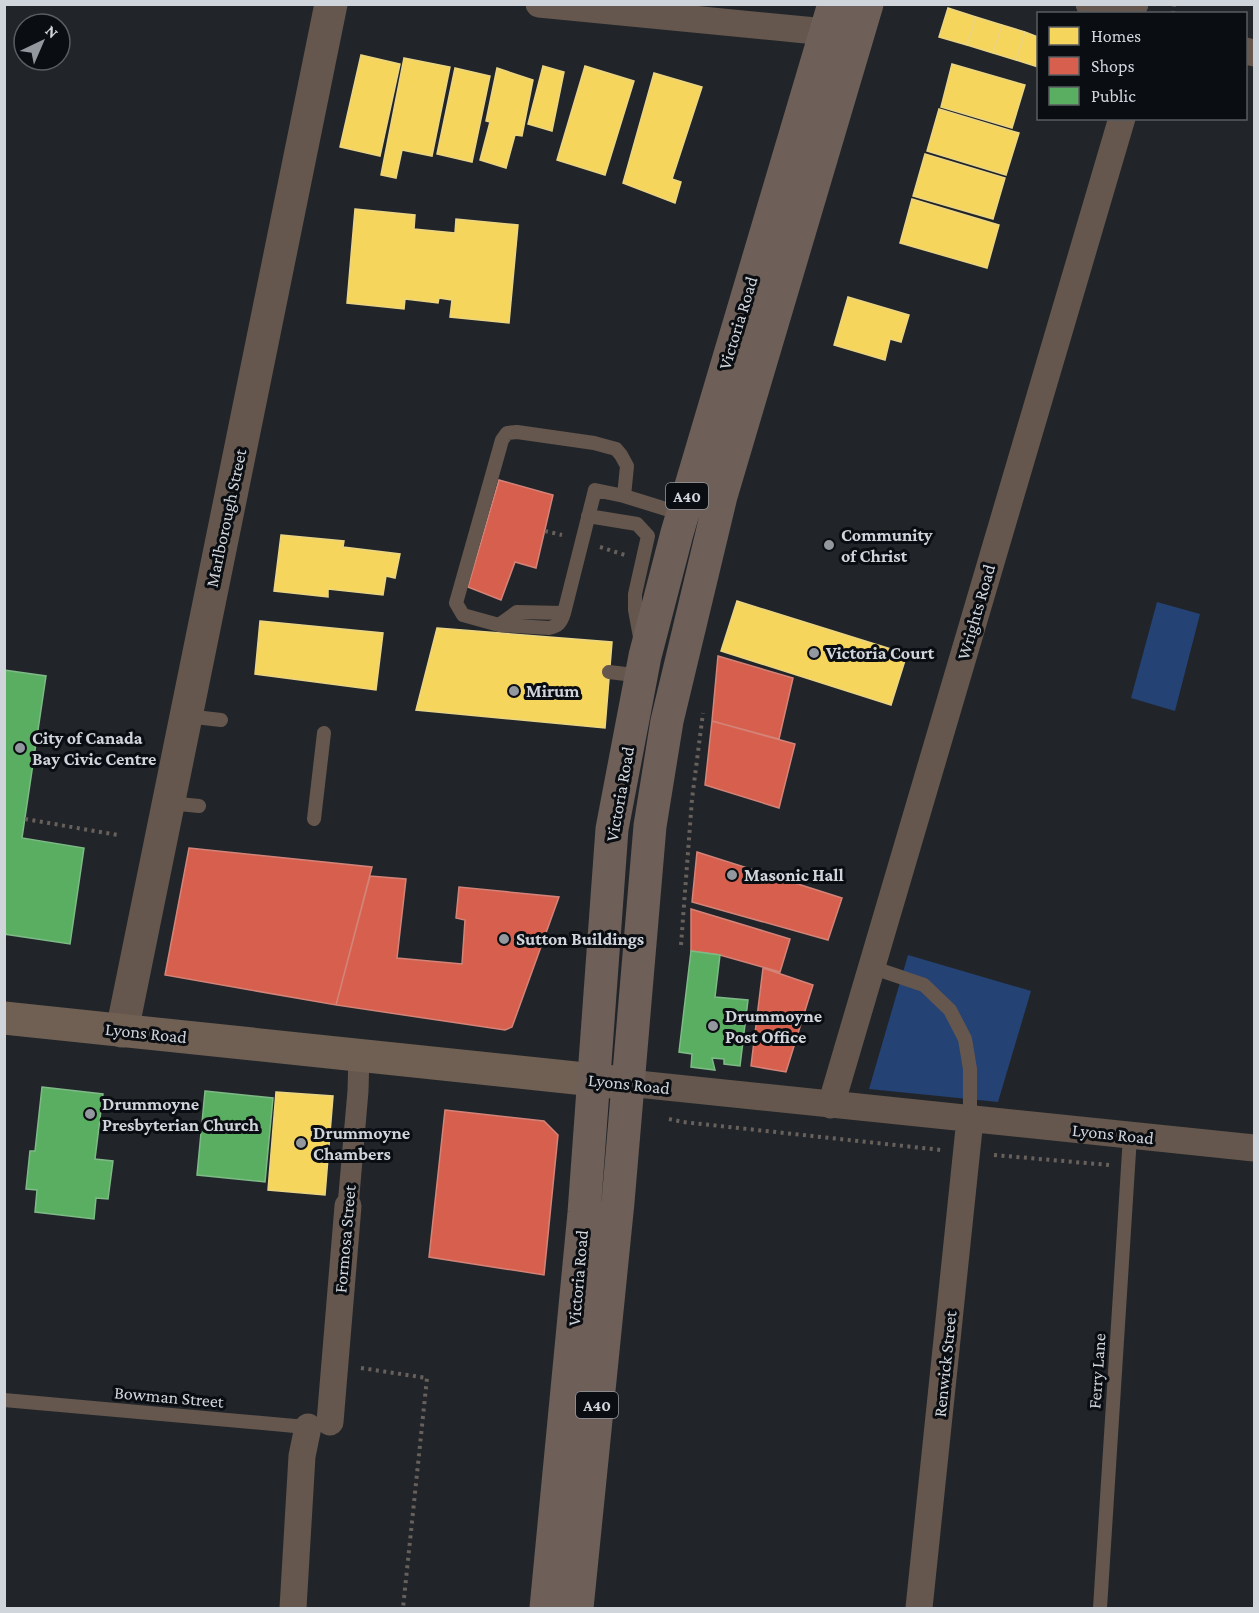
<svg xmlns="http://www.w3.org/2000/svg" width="1259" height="1613" viewBox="0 0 1259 1613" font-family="'Crimson Pro',serif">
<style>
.green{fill:#244273}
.homes{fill:#f6d55c;stroke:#ebd582;stroke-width:1.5}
.shops{fill:#d6604d;stroke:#d48378;stroke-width:1.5}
.public{fill:#5aae61;stroke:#7dba86;stroke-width:1.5}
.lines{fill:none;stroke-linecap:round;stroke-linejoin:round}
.path{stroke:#68605b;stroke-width:4;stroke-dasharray:3 4.5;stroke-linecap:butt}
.service{stroke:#65574d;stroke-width:14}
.pedestrian{stroke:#65574d;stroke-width:21}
.minor{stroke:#65574d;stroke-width:27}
.tertiary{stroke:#65574d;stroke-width:33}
.primary{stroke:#706053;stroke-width:33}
.trunk{stroke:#6e6058;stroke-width:33}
.poi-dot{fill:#93979e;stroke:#0a0d11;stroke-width:2}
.labels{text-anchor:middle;stroke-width:6;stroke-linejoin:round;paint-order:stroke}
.shield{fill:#0a0d11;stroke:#95999f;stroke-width:1.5}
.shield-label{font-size:16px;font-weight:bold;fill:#d0d5dc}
.street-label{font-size:18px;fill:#d0d5dc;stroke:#0a0d11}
.poi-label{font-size:18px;font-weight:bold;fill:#d0d5dc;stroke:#0a0d11;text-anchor:start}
</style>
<rect width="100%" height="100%" fill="#21252a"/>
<!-- green -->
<path class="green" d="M1157,602L1200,614L1175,711L1131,698Z
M908,955L1031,991L998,1102L869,1089Z"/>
<!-- homes -->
<path class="homes" d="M948,8L976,17L967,45L939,37Z
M976,17L1002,25L993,53L967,45Z
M1002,25L1025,32L1016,60L993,53Z
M1025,32L1038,37V67L1016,60Z
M361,55L400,64L380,156L340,147Z
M404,58L450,67L432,156L402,150L396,178L381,175Z
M952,64L1025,85L1012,128L941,107Z
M543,66L564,72L552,131L528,124Z
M585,66L634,81L605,175L557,160Z
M455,68L490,76L472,162L437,154Z
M497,68L533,80L522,136L515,135L506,168L480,160L490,122L486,121Z
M654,73L702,87L672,179L681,182L675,203L623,183Z
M939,109L1019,133L1006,175L927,151Z
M925,154L1005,178L993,219L913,196Z
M912,199L999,225L987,268L900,243Z
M355,209L415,215L414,229L455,233L456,219L518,225L509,323L450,317L452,300L439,298L438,303L405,299L404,309L347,303Z
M848,297L909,315L901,342L890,339L885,360L834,345Z
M281,535L344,541L343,547L400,554L395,578L386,576L383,595L328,589V597L274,591Z
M737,601L907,654L891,705L721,651Z
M260,621L383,633L376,690L255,674Z
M437,628L612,642L605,728L416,710Z
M276,1092L333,1096L325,1195L268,1190Z"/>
<!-- shops -->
<path class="shops" d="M499,480L553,495L536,568L515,562L501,600L468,587Z
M718,656L793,678L779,739L712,721Z
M712,721L795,744L779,808L705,785Z
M189,848L372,867L336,1005L165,975Z
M697,852L842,898L828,940L692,902Z
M370,876L406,879L397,958L462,964L465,920L456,918L459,887L559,897L512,1027L505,1030L336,1005Z
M691,909L790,939L780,972L720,955L691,951Z
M763,968L813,985L786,1072L751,1066Z
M445,1110L544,1121L558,1135L544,1275L429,1257Z"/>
<!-- public -->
<path class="public" d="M4,670L46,676L22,838L84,848L70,944L4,934Z
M691,951L720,955L715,997L748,1000L740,1066L724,1064V1059L712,1058L715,1070L691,1067L692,1054L679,1052Z
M42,1087L103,1094L95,1159L113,1161L108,1199L96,1198L94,1219L35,1212L37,1190L26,1189L30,1151H35Z
M205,1091L273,1098L265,1182L197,1175Z"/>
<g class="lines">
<!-- path -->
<path class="path" d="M1173,14L1174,4
M545,531L562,535
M600,547L625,555
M25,819L118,835
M681,945L692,799L703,713
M669,1119L683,1122L941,1150
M994,1155L1109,1165
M361,1368L427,1378L403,1608"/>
<!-- service -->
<path class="service" d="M624,496L595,490L564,613C561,623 558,626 549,628L499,625L463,615L456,603L502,440L507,433L517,432L594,443L616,449L621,455L627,466L624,496L682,514
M588,516L637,524L648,536L635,594V610L640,637
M499,625L517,612L564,613
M609,672L642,676
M186,716L221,720
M169,803L199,806
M314,819L324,733
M871,967L924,985L950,1010L965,1039L970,1069V1119
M4,1400L295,1426H313
M1100,1608L1130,1136"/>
<!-- pedestrian -->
<path class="pedestrian" d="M348,1206L358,1091L359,1055"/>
<!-- minor -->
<path class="minor" d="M539,4L826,32
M1089,4C1106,9 1119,11 1135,4
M1246,51L1254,53
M628,1083L1254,1148
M831,1105L1122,118
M330,1422L348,1206
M293,1608L302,1456L308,1427
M919,1608L970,1119"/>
<!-- tertiary -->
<path class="tertiary" d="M122,1031L331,4"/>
<!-- primary -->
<path class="primary" d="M4,1018L623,1083"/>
<!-- trunk -->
<path class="trunk" d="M546,1608L584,1213L612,829L645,656L677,533L834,4
M577,1608L618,1202L650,826L667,721L721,496L867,4"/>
</g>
<!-- markers -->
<g class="poi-dot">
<circle cx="829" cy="545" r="6"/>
<circle cx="814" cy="653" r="6"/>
<circle cx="514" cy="691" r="6"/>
<circle cx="20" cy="748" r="6"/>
<circle cx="732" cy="875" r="6"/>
<circle cx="504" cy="939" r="6"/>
<circle cx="713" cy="1026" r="6"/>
<circle cx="90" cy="1114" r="6"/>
<circle cx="301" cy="1143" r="6"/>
</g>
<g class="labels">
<!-- shield labels -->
<g class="shield">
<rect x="666" y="483" width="42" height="26" rx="4.5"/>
<rect x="576" y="1392" width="42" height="26" rx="4.5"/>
</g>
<g class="shield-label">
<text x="687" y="502">A40</text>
<text x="597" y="1411">A40</text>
</g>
<!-- street labels -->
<g class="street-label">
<text transform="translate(738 323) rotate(-73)" y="6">Victoria Road</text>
<text transform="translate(226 518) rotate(-78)" y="6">Marlborough Street</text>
<text transform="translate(976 612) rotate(-74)" y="6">Wrights Road</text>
<text transform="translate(620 794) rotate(-80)" y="6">Victoria Road</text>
<text transform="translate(146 1033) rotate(6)" y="6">Lyons Road</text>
<text transform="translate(629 1084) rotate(6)" y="6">Lyons Road</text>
<text transform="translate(1113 1134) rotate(6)" y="6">Lyons Road</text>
<text transform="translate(345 1239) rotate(-85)" y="6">Formosa Street</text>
<text transform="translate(578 1278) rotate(-85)" y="6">Victoria Road</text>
<text transform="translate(945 1364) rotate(-84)" y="6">Renwick Street</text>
<text transform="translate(1097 1371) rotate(-86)" y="6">Ferry Lane</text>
<text transform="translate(169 1397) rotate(5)" y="6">Bowman Street</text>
</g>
<!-- poi labels -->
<g class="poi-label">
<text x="841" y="541">Community<tspan x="841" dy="21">of Christ</tspan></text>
<text x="826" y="659">Victoria Court</text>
<text x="526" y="697">Mirum</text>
<text x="32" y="744">City of Canada<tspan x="32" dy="21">Bay Civic Centre</tspan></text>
<text x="744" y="881">Masonic Hall</text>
<text x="516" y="945">Sutton Buildings</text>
<text x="725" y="1022">Drummoyne<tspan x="725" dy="21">Post Office</tspan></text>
<text x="102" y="1110">Drummoyne<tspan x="102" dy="21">Presbyterian Church</tspan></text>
<text x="313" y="1139">Drummoyne<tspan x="313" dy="21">Chambers</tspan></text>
</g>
</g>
<!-- border -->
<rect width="1259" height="1613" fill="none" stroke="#d0d5dc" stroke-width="12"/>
<!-- legend -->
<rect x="1037" y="12" width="210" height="108" fill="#0a0d11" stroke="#595d62" stroke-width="1.5"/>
<rect x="1049" y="27" width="30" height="18" fill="#f6d55c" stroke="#595d62" stroke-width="1.5"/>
<text x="1091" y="42" font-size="18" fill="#d0d5dc">Homes</text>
<rect x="1049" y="57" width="30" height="18" fill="#d6604d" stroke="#595d62" stroke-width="1.5"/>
<text x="1091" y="72" font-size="18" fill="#d0d5dc">Shops</text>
<rect x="1049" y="87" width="30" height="18" fill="#5aae61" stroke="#595d62" stroke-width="1.5"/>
<text x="1091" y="102" font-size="18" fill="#d0d5dc">Public</text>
<!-- north arrow -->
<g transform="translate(42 42) rotate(44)"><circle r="28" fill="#0a0d11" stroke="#595d62" stroke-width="1.5"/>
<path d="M0-4.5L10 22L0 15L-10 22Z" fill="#93979e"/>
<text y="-9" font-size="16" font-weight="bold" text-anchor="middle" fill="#d0d5dc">N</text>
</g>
</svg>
